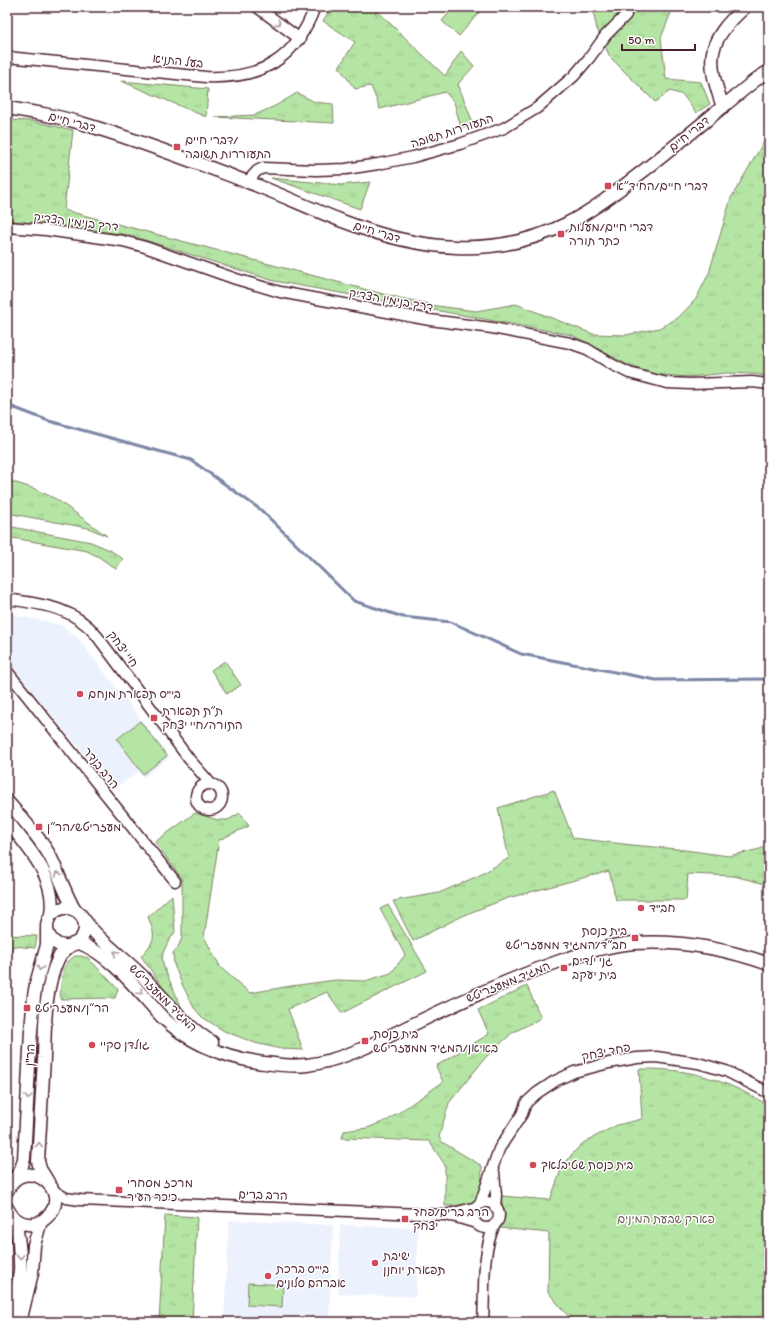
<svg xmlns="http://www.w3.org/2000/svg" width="776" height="1329" viewBox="0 0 776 1329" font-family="Itim,'Playpen Sans Hebrew',sans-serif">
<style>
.built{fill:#ecf2fd}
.grass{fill:url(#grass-tufts);stroke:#808268}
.garden{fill:#b5e5a4;stroke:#808268}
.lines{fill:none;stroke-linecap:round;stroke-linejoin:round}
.stream{stroke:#7b86a5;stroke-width:3}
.minor-casing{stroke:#4a1f2b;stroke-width:13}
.tertiary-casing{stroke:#4a1f2b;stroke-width:15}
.minor{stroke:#fff;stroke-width:10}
.tertiary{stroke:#fff;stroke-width:12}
.oneway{stroke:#ae9aa0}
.poi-dot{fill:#d1495b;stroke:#fff;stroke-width:1.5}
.labels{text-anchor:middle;stroke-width:3;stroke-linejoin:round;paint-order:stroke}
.street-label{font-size:12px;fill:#4a1f2b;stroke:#fff}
.poi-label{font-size:12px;fill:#4a1f2b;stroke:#fff;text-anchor:start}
.park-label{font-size:12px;fill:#6a5a4f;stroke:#fff}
</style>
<defs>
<pattern id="grass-tufts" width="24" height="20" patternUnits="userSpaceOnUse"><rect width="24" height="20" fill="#b5e5a4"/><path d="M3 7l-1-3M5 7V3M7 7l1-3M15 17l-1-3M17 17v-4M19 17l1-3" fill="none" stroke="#9dc48d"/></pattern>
</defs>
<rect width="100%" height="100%" fill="#fff"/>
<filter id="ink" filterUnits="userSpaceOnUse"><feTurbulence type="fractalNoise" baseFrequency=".025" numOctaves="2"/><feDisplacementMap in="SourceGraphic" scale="8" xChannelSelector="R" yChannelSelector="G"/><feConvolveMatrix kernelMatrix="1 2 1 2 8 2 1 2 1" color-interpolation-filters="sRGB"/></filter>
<g filter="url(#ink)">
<!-- built -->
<path class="built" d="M12,615L50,622L63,626L77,637L170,757L143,778L139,772L113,789L7,661V633H9Z
M229,1220L333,1225L329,1322H269L224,1320Z
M340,1225L418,1228L416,1297L338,1294Z"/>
<!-- grass -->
<path class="grass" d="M330,7H373L445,76L461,51L474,66L458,84L473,123L461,128L454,102L445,92L380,109L371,86L355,89L339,67L355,42L323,21L329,11Z
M592,7H674L670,15L661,38L666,79L701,82L710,104L696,113L683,95L670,91L655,102L610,57L597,29Z
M121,81L208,89L206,117Z
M297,93L315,102L333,104L334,123L215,117L255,115L277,105Z
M7,120L31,121L73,130L64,210L383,294L437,306L476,311L516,304L593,334L626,335L659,328L678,318L696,299L709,273L731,198L769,133V376L754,374L727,373L688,377L651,374L626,364L572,335L274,281L129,235L7,220Z
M271,178L341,185L370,182L360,209Z
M7,480L35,489L56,499L107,536L88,528L7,513Z
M7,526L91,542L110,550L123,559L116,569L99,557L87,551L7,537Z
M225,661L241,685L227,694L211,670Z
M554,790L573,838L632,845L677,849L729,856L760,849L769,844V885L734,876L688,874L686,900H616L609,871L508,898L464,915L413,941L393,901L439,893L480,875L509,858L498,808Z
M195,813L218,820H228L240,813L249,826L219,840L204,937L221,968L250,993L291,986L336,980L365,981L391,973L405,955L380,909L388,905L427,971L342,1013L327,992L288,1009L303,1050L281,1049L255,1043L224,1031L202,1017L194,1008L182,984L174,965L173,953L178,947L182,938V879L155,842Z
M172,895L175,932L168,942L163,953L162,960L164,968L186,1017L166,992L141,956C156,940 156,937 148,917Z
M7,935L37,936L35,948L12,946L11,961H7Z
M75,956H81L88,958L118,989L115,998L60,999C62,982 59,966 75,956Z
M527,986L541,1018L512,1033L486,1057L449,1103L439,1137L442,1142L482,1166C481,1200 482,1206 445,1206V1165L429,1141L342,1138L344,1131L367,1128L388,1120L443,1082L436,1066L489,1034L478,1010Z
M639,1069C648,1069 658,1069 667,1070C703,1072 739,1087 769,1106V1322H573L548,1292L549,1233L500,1228C509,1215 502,1209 501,1196L550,1200L561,1170L572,1154L583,1143L617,1125L642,1119Z
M165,1215L197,1217L192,1322H159Z"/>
<!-- garden -->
<path class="garden" d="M454,7H481L483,8L459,36L442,21Z
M140,721L167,756L143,774L117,739Z
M248,1283L283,1285L282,1307L247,1305Z"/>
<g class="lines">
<!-- stream -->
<path class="stream" d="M7,405L49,421L191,460L261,510L354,601L403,617L451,622L521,654L656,680L769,679"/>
<!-- minor casing -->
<g class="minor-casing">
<path id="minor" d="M257,7L300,39
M7,57L206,77C262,79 295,60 315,7
M247,182L257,171L263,168L316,170L346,169L378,164L413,157L460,144L504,128L537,108L574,76L590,57L606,35L626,15
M7,227L46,230L123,241L145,247L236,279L280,292L430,320L492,328L570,343L587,349L613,365L629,373L667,383L691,384L752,382L769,384
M7,599C41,604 74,607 97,636L189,759L211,784
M7,671L175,881
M196 797a13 13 0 1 1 26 0a13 13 0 1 1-26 0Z
M494,1172L496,1195L495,1207
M54,1191L66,1198L80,1200L445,1215L456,1217L476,1223
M473 1215a13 13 0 1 1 26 0a13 13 0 1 1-26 0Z
M480,1204L499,1149L522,1114L526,1103L537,1093L555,1081L574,1072L609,1063L637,1058L656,1057L698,1063L726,1071L769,1093
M449,1214L477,1207
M483,1322C485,1290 481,1254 495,1224"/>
</g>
<!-- tertiary casing -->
<g class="tertiary-casing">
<path id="tertiary" d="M723,107C706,59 706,42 745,7
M7,108C33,112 59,116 84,124C138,140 192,161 245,181C278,193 311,209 345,222C418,250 494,260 566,224C592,211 615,193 638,175C679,144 718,110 758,78L769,71
M7,801C22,819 40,837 51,858C59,875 65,893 74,909
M7,821C28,847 57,878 51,914
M47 927a19 19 0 1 1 38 0a19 19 0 1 1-38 0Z
M83,918C98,940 121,955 140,974C164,997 183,1025 212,1042
M77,942C111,954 138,991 162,1017C188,1042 222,1056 257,1062C273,1064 290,1067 307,1065C347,1060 384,1038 420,1021C466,999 512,978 560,961C584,953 609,945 634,943C679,940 727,949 769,964
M14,1180L21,1169L24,1159L31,1031L34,996L36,984L47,945V930
M48,1182L40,1169L38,1161C40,1127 42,1092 44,1058C45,1026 44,989 58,959C61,953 67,948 73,944
M7,1191C24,1152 75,1191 47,1217C42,1222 35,1225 28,1224C18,1223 11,1216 7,1208
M7,1322C12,1306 18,1288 20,1271C21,1253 18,1236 15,1219
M20,1322L32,1273L34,1245L41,1221"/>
</g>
<!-- minor -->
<use href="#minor" class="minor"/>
<!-- tertiary -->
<use href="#tertiary" class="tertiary"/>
</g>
<!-- one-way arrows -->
<defs><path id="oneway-chevron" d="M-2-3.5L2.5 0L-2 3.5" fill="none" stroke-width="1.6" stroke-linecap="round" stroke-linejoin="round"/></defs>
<g class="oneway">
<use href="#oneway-chevron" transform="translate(278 23) rotate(36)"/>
<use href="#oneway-chevron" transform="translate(58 874) rotate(-112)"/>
<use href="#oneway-chevron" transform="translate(116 953) rotate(-138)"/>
<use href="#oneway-chevron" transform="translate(40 968) rotate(107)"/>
<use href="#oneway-chevron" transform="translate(140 992) rotate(47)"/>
<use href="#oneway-chevron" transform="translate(28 1097) rotate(93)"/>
<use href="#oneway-chevron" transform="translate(39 1145) rotate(-87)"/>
<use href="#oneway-chevron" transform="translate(20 1257) rotate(90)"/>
</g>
</g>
<!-- markers -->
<g class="poi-dot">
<rect x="173" y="143" width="8" height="8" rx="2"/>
<rect x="604" y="182" width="8" height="8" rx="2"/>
<rect x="557" y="230" width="8" height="8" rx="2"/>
<circle cx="80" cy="694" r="4"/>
<rect x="150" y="714" width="8" height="8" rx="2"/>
<rect x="35" y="823" width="8" height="8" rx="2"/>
<circle cx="641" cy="908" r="4"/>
<rect x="631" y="934" width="8" height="8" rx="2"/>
<rect x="560" y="964" width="8" height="8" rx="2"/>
<rect x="23" y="1004" width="8" height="8" rx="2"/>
<rect x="361" y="1037" width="8" height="8" rx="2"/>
<circle cx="92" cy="1045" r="4"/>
<circle cx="533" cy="1165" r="4"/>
<rect x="115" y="1186" width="8" height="8" rx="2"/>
<rect x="401" y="1215" width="8" height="8" rx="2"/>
<circle cx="375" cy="1263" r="4"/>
<circle cx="268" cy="1276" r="4"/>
</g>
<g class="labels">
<!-- street labels -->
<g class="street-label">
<text transform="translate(178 61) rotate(6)" y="4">בעל התניא</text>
<text transform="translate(72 122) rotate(15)" y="4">דברי חיים</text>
<text transform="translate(452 131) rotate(-18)" y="4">התעוררות תשובה</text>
<text transform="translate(689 134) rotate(-39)" y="4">דברי חיים</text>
<text transform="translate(76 222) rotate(7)" y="4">דרך בנימין הצדיק</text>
<text transform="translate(377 232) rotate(17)" y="4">דברי חיים</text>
<text transform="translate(391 300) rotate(10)" y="4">דרך בנימין הצדיק</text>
<text transform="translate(123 649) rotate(53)" y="4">חיי יצחק</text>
<text transform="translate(101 768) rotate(51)" y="4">הרב בנדר</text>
<text transform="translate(508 982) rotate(-22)" y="4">המגיד ממעזריטש</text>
<text transform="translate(163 998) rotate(45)" y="4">המגיד ממעזריטש</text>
<text transform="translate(606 1052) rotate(-12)" y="4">פחד יצחק</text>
<text transform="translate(30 1055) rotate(-87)" y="4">הר"ן</text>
<text transform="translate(263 1195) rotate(2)" y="4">הרב ברים</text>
</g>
<!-- poi labels -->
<g class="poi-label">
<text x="185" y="144">דברי חיים/<tspan x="185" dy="14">התעוררות תשובה</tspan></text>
<text x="616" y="190">דברי חיים/החיד״א</text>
<text x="569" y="231">דברי חיים/מעלות<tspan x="569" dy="14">כתר תורה</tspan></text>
<text x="88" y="698">בי"ס תפארת מנחם</text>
<text x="162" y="715">ת״ת תפארת<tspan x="162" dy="14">התורה/חיי יצחק</tspan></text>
<text x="47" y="831">מעזריטש/הר״ן</text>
<text x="649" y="912">חב"ד</text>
<text x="627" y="935" text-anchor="end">בית כנסת<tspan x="627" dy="14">חב״ד/המגיד ממעזריטש</tspan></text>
<text x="572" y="965">גני ילדים<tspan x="572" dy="14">בית יעקב</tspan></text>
<text x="35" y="1012">הר״ן/מעזריטש</text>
<text x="373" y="1038">בית כנסת<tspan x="373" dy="14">באיאן/המגיד ממעזריטש</tspan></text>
<text x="100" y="1049">גולדן סקיי</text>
<text x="541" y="1169">בית כנסת שטיבלאך</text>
<text x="127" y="1187">מרכז מסחרי<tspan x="127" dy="14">כיכר העיר</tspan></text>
<text x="413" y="1216">הרב ברים/פחד<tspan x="413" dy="14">יצחק</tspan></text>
<text x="383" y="1260">ישיבת<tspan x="383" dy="14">תפארת יוחנן</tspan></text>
<text x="276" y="1273">בי"ס ברכת<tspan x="276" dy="14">אברהם סלונים</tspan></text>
</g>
<!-- park labels -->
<g class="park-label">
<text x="666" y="1223">פארק שבעת המינים</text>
</g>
</g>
<!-- margin -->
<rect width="776" height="1329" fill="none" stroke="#fff" stroke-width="24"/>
<rect x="12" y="12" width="752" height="1305" fill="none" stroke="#4a1f2b" stroke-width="1.5" filter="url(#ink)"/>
<!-- scale -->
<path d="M622 44v6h73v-6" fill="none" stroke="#4a1f2b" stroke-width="2"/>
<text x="628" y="44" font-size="12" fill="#4a1f2b" stroke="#ffffff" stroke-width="3" paint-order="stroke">50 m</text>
</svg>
